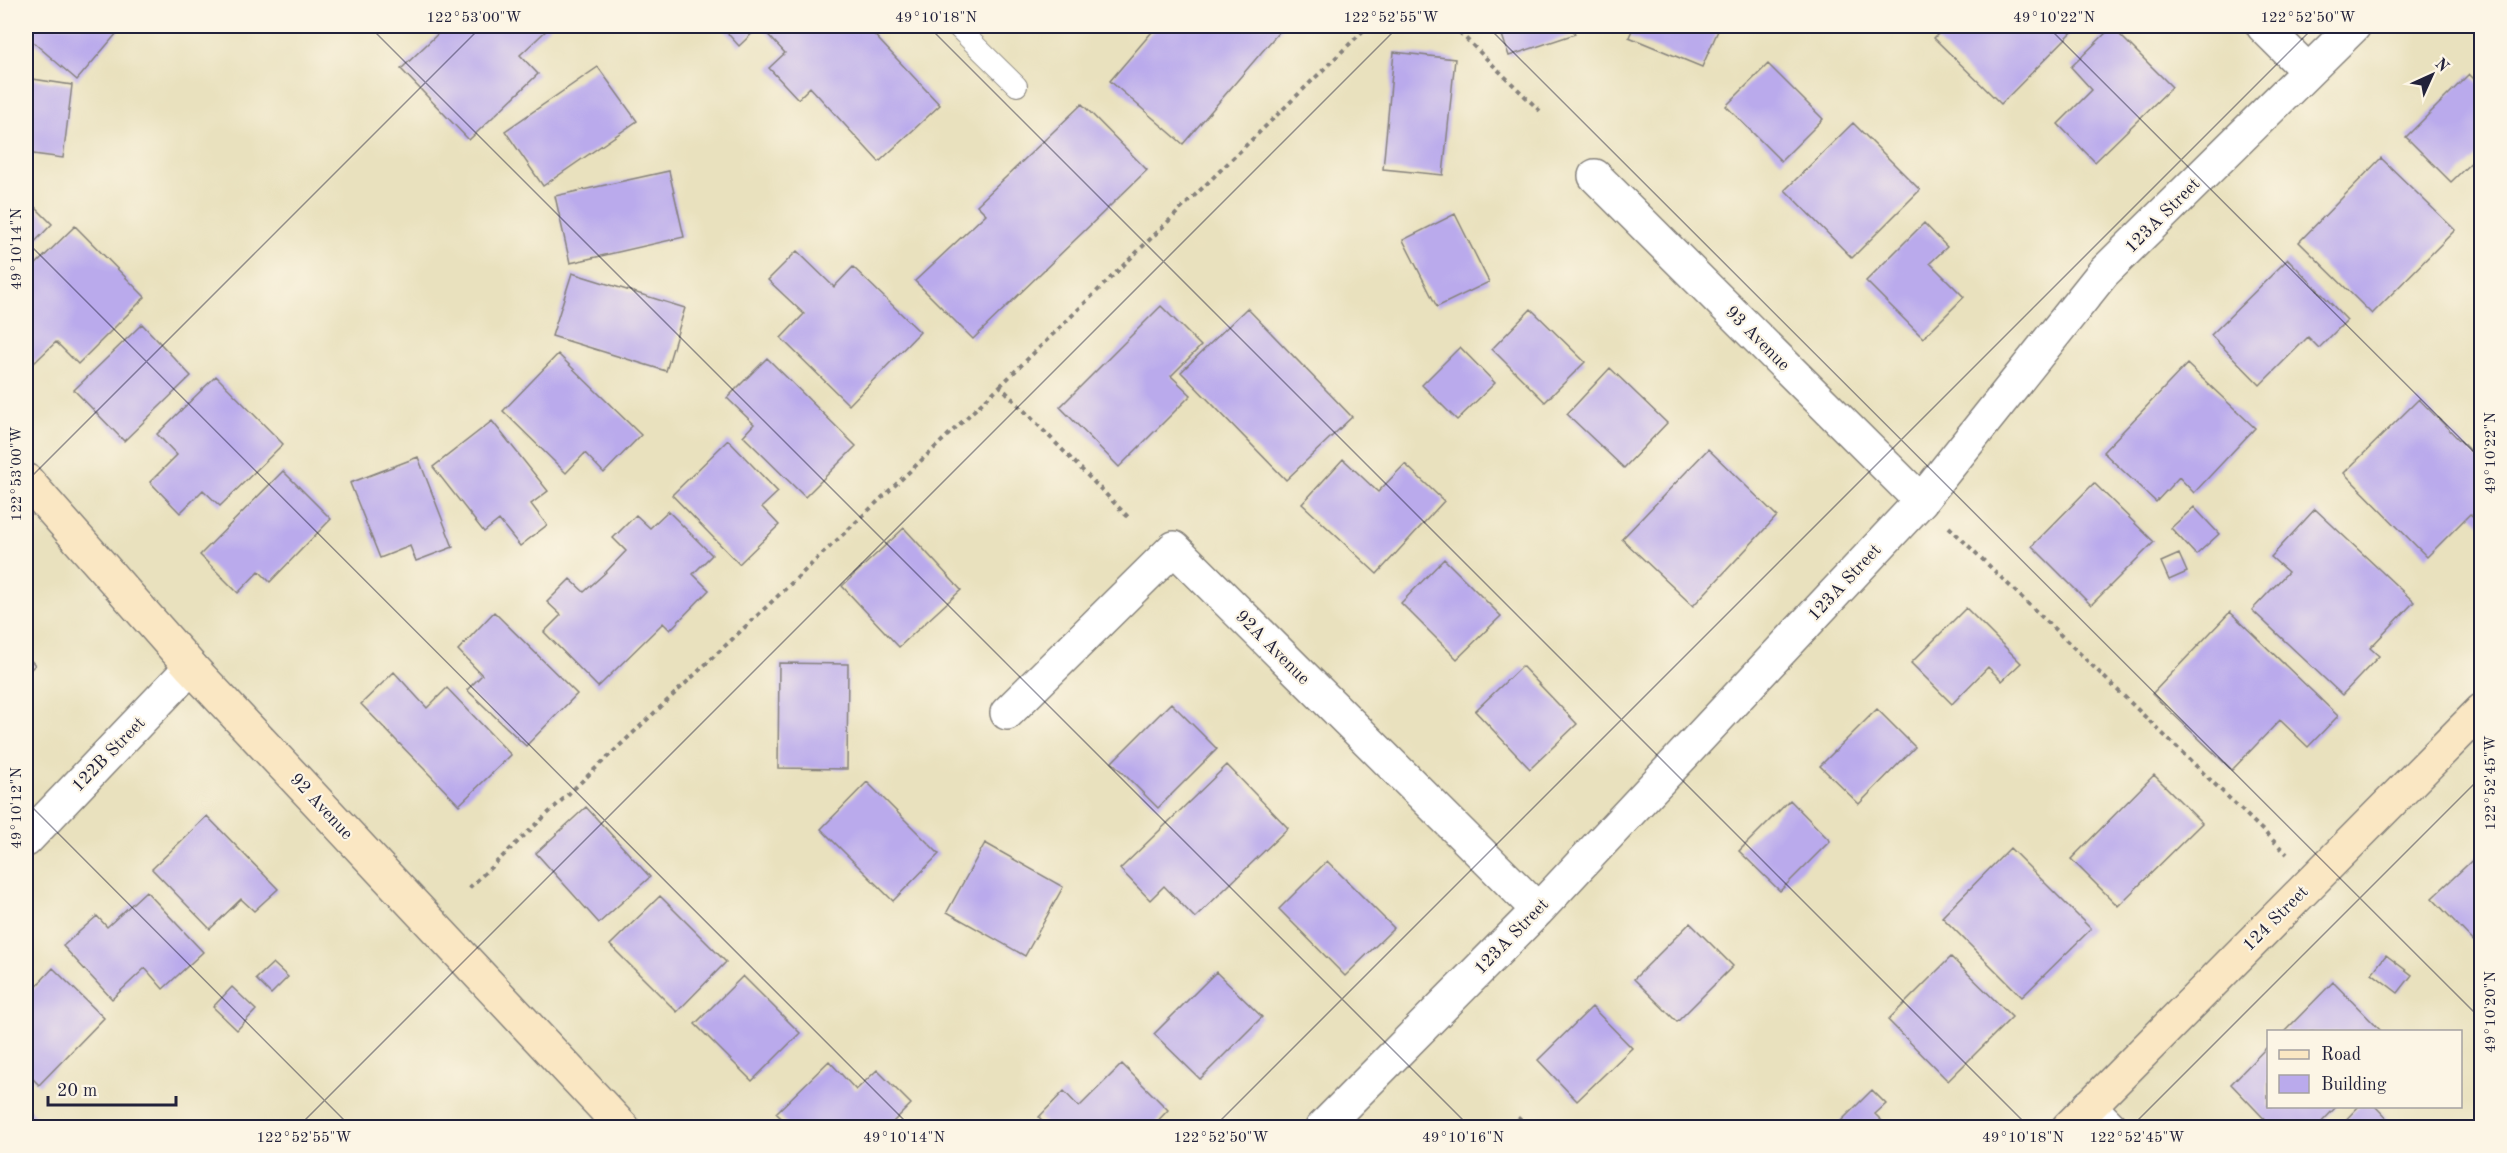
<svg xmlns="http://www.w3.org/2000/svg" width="2507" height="1153" viewBox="0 0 2507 1153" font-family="'Old Standard TT',serif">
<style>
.building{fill:#baaaec}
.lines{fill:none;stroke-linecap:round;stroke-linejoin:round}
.lane-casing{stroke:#86827c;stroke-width:22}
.street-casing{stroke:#86827c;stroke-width:36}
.secondary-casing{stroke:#86827c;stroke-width:36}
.path{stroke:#86827c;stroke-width:4;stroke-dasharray:4.5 4.5;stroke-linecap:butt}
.lane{stroke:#fff;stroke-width:20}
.street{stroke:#fff;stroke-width:33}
.secondary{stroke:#fae7c3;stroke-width:33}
.ticks{fill:none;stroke:#22223b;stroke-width:1.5;stroke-opacity:0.45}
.labels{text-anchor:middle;stroke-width:4.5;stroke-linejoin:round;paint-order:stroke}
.street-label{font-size:18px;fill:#22223b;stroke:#fcf5e5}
.neatline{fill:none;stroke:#22223b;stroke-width:2}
.ticks-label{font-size:15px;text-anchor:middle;fill:#22223b}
</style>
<rect width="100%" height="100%" fill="#fcf5e5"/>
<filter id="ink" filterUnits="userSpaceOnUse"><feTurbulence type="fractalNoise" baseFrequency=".0167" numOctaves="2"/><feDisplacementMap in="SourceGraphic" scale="12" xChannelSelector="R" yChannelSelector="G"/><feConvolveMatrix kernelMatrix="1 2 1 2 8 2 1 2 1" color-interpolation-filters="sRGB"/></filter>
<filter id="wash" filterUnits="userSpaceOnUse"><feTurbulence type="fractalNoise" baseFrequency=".008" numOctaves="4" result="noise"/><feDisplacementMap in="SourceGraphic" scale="24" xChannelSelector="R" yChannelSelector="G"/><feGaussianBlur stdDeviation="1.35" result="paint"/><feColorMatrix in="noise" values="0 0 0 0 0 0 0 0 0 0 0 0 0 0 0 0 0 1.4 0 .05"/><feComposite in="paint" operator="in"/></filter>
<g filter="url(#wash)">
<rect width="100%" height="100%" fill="#e9e1be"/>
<g id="blocks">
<!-- building -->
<path class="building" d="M26,26H123L77,80L26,36Z
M446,26L486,28L488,26H551L520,55L538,74L469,140L401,69Z
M721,26H866L940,105L879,162L810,87L798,99L769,68L785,53L760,26L739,46Z
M1157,26H1284L1183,144L1110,81Z
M1499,26H1572L1575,34L1509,56Z
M1634,26H1720L1702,67L1629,37Z
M1946,26H2078L2001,104L1934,38Z
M2112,27L2172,87L2095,162L2058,124L2092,90L2071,67Z
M1394,52L1455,59L1443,175L1383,169Z
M1768,64L1823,119L1781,161L1726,106Z
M598,67L637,121L543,186L505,131Z
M2469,74L2482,87V152L2451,182L2406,137Z
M26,78L72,85L63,158L26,153Z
M1082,104L1147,170L973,339L915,281L986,214L977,205Z
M1853,123L1920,190L1852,258L1785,190Z
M2381,158L2455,230L2372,314L2299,242Z
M669,171L684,237L570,263L555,196Z
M26,198L52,224L26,251Z
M1455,214L1489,282L1437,307L1403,240Z
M1924,223L1947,247L1930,263L1964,297L1923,338L1866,281Z
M75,226L145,297L78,364L56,342L34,363L26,355V318L32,311L26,304V274Z
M797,251L834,287L853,267L920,332L849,405L781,338L804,314L768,280Z
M2288,259L2347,320L2319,348L2308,337L2260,385L2211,335Z
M572,273L685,308L666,371L552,336Z
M1161,306L1201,346L1171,376L1191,395L1119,467L1060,407Z
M1247,308L1352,417L1286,480L1181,372Z
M1531,309L1585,362L1545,402L1492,349Z
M142,324L191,376L124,441L74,390Z
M1460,347L1495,383L1457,420L1422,385Z
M558,354L641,435L604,473L585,453L566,473L503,411Z
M767,358L856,446L805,497L743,436L754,424L727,398Z
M2187,364L2255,428L2194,493L2179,477L2156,502L2103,452Z
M1610,368L1667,423L1624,468L1567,414Z
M216,376L283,444L220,506L203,490L180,513L150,482L177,455L157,434Z
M2419,399L2482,463V525L2470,514L2427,557L2344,473Z
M492,421L548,491L531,504L547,525L520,546L499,520L484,532L433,467Z
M728,440L778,492L762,507L779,525L739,564L672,495Z
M1708,449L1777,516L1693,606L1622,539Z
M418,457L453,547L416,561L410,546L380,558L350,483Z
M1343,459L1378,492L1405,464L1444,501L1377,574L1302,504Z
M283,471L331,519L270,582L259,571L238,593L200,555Z
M2094,483L2154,542L2091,605L2032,546Z
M2194,507L2219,534L2196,555L2171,528Z
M2315,509L2414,602L2370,648L2379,656L2342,695L2252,610L2288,572L2271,557Z
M668,511L712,555L693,574L709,590L670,630L663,623L598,687L544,632L561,615L547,602L570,579L584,592L605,573L626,551L613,538L636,515L650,528Z
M904,528L961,590L899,647L842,586Z
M2179,554L2187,572L2169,580L2161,562Z
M1444,559L1501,616L1457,659L1401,603Z
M1966,608L2021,663L2002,681L1988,667L1952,704L1911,663Z
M494,612L577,694L526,746L467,690L482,675L458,650Z
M2230,612L2338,716L2308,747L2280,720L2232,770L2152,694Z
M26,655L35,665L26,674Z
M779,663L848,664L847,769L778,768Z
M1522,666L1577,724L1530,769L1475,711Z
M394,672L427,708L447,688L511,755L459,805L361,704Z
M1171,703L1217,749L1158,808L1112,762Z
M1877,709L1915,747L1859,804L1820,766Z
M1227,765L1288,828L1195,918L1164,886L1150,900L1120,869Z
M2154,775L2202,823L2118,906L2071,859Z
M867,782L939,854L893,901L821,829Z
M1790,800L1830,841L1780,891L1739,851Z
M586,807L650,877L599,923L536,853Z
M207,816L278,889L254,911L241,899L210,929L152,869Z
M985,843L1063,887L1025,956L947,912Z
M2010,848L2091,929L2022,997L1942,917Z
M2482,851V950L2432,898Z
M1327,861L1394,928L1345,976L1279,909Z
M146,891L203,952L163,989L145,968L112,999L63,946L97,916L107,927Z
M660,896L726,962L677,1012L610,945Z
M1690,923L1733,966L1677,1022L1634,979Z
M2386,955L2412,975L2398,993L2372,973Z
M1951,957L2012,1017L1948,1081L1888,1020Z
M273,963L288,977L271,994L256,979Z
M53,968L104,1018L39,1085L26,1072V997Z
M1216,972L1262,1017L1200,1079L1154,1034Z
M743,976L800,1033L752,1081L695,1024Z
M2333,982L2382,1032H2284Z
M232,987L256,1010L237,1030L213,1007Z
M1592,1007L1632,1048L1577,1101L1538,1060Z
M2268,1046V1106H2337L2316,1128H2273L2231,1084Z
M829,1061L856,1090L877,1070L911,1104L887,1128H791L776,1113Z
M1122,1064L1168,1110L1151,1128H1049L1039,1117L1064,1091L1079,1107Z
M1872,1090L1886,1104L1875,1114L1889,1128H1834Z
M26,1105L35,1116L26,1125Z
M2359,1106H2375L2396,1128H2338Z
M1519,1117L1531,1128H1509Z"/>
</g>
</g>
<g filter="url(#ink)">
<use href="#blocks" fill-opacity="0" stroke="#86827c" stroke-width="1.5"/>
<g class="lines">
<!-- lane casing -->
<g class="lane-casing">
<path id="lane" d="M956,26L1017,86"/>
</g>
<!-- street casing -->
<g class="street-casing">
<path id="street" d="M2263,26L2308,71
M1595,176L1921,501
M1007,713L1174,548L1538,910
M26,840L191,667
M2089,1106L2111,1128
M1322,1128L1538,910L1921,501L2103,273L2354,26"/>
</g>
<!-- secondary casing -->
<g class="secondary-casing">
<path id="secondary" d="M26,480L191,667L623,1128
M2068,1128L2482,710"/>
</g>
<!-- path -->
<path class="path" d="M1453,26L1541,112
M1000,386L1368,26
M1949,527L2287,854
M469,888L1000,386L1130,519"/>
<!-- lane -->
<use href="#lane" class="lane"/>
<!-- street -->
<use href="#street" class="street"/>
<!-- secondary -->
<use href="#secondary" class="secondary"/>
</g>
</g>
<!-- ticks -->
<path class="ticks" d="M369,26L1471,1128M928,26L2030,1128M1487,26L2482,1020M2047,26L2482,460M26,241L912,1128M26,482L482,26M26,801L352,1128M297,1128L1399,26M1213,1128L2315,26M2130,1128L2482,776"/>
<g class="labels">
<!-- street labels -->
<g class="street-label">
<text transform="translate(2162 215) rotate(-45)" y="6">123A Street</text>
<text transform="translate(1758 338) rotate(45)" y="6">93 Avenue</text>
<text transform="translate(1844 582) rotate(-47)" y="6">123A Street</text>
<text transform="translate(1273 647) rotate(45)" y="6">92A Avenue</text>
<text transform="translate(108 754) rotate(-46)" y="6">122B Street</text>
<text transform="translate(322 806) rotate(47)" y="6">92 Avenue</text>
<text transform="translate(2275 918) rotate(-45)" y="6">124 Street</text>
<text transform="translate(1511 936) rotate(-46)" y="6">123A Street</text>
</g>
</g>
<!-- margin -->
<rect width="2507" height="1153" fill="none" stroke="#fcf5e5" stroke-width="66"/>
<!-- legend -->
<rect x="2267" y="1030" width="195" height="78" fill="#fcf5e5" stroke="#a5a1a1" stroke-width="1.5"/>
<rect x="2279" y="1050" width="30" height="9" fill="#fae7c3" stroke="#a5a1a1" stroke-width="1.5"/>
<text x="2321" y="1060" font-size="18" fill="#22223b">Road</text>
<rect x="2279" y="1075" width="30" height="18" fill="#baaaec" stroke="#a5a1a1" stroke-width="1.5"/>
<text x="2321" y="1090" font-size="18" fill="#22223b">Building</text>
<!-- north arrow -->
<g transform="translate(2432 75) rotate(45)" stroke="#fcf5e5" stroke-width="4.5" paint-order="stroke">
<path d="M0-4.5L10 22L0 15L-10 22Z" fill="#22223b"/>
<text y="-9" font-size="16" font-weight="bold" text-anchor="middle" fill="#22223b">N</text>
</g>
<!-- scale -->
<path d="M48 1096v9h128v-9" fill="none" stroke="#22223b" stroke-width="3"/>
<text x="57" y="1096" font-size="18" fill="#22223b" stroke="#fcf5e5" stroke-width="4.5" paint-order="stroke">20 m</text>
<rect x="33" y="33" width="2441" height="1087" class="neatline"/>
<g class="ticks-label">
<text x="474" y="22">122°53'00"W</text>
<text x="936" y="22">49°10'18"N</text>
<text x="1391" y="22">122°52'55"W</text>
<text x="2054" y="22">49°10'22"N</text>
<text x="2308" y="22">122°52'50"W</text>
<text transform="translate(16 249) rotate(-90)" y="5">49°10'14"N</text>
<text transform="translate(2490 453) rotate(-90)" y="5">49°10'22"N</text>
<text transform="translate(16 474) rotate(-90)" y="5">122°53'00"W</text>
<text transform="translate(2490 783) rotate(-90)" y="5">122°52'45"W</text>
<text transform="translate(16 808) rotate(-90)" y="5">49°10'12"N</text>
<text transform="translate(2490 1012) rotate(-90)" y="5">49°10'20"N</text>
<text x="304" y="1142">122°52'55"W</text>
<text x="904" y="1142">49°10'14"N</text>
<text x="1221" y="1142">122°52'50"W</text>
<text x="1463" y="1142">49°10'16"N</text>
<text x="2023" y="1142">49°10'18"N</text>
<text x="2137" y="1142">122°52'45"W</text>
</g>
</svg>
